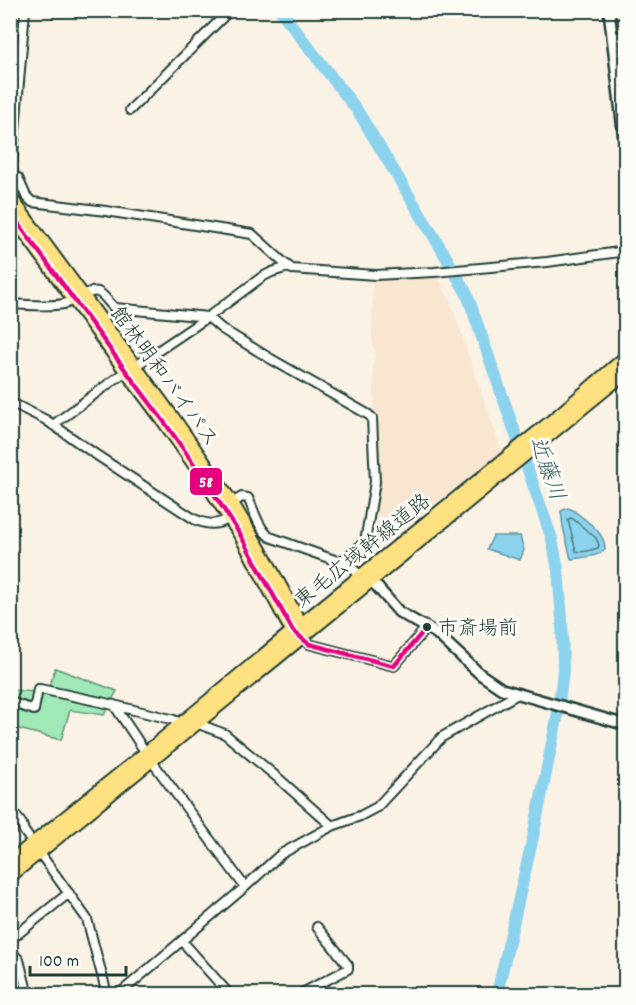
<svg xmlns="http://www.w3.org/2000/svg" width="636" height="1005" viewBox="0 0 636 1005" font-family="Dekko,'Klee One',sans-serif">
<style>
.built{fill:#f8e6d1}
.green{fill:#a0e9b7;stroke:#609376;stroke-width:1.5}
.water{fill:#8bd2ed;stroke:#6096a3;stroke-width:1.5}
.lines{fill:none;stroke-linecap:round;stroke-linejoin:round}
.shore{stroke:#4a797e;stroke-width:1.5}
.river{stroke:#8bd2ed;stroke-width:12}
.minor-casing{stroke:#1f3d34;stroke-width:12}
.tertiary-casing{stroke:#1f3d34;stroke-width:14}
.trunk-casing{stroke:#1f3d34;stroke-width:16}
.minor{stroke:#fdfcf7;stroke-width:8}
.tertiary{stroke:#fdfcf7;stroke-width:9}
.trunk{stroke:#fde080;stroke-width:12}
.bus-1-casing{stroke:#fdfcf7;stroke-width:9}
.bus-1{stroke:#e5007d;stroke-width:4.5}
.bus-dot{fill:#1f3d34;stroke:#fdfcf7;stroke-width:2}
.labels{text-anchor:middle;stroke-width:6;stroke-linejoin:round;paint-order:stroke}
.bus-label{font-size:20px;fill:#1f3d34;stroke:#fdfcf7;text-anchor:start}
.street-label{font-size:21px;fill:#1f3d34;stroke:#fdfcf7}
.water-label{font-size:22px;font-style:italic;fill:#3a6262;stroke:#fdfcf7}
.line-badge{stroke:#fdfcf7;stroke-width:2}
.badge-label{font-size:16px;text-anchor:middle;font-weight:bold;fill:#fff}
</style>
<rect width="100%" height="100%" fill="#fbf2e6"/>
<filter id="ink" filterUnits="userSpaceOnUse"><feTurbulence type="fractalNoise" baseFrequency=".0167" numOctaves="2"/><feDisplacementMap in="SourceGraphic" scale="12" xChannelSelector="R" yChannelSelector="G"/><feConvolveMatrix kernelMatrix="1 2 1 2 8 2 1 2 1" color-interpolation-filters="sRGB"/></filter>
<g filter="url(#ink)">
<!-- built -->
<path class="built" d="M439,277L450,300L502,452L406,526L374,514L380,482L377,472L373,362L375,354L372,340L373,278Z"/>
<!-- green -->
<path class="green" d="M55,668L117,691L104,715L70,710L61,740L11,727V690L47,693Z"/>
<!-- water -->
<path class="water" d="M568,508L573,510C585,520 606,532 605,550C595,558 583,557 571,559L563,527L561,511Z
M493,536H520L524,550L520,560L487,549Z"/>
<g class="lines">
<!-- shore -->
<path class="shore" d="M570,518L573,519L596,538L599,545L598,548C592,550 582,553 576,551L568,520Z"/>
<!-- river -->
<path class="river" d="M280,10L357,110L442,250L467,294L552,539L558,570L562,619L563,670L558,713L533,837L497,994"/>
<!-- minor casing -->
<g class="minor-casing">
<path id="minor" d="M612,38L626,35
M130,110L230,10
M13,175L18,178L26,196L32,202L106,211L252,234L284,263L292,269L375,275L434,272L547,262L626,251
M11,179L13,175L12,166L25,10
M10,304C24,305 56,307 67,303C76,300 89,289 98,292C105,295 109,304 115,308L208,317L222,329L271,359L369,415L372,418L375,482L365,542L340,562
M134,367L208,317L262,277L272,272L288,267
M10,402L46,420L95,454L194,519C207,525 217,526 230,518
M53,425L126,371
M232,503L242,497L248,498C254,510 258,528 270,537L340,562L352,568L361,576
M301,638L309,644L394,666L427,627
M10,702L34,710L38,689H40L101,702L171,719L182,723
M114,705L146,753
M196,723L225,734L278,778L332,826
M151,760L245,887
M10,808L22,824L24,831L87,919L107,994
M10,940L69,893
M182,941L229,994
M10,950L19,960L27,991L15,994
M119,994L245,887L281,854L332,826L360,816L377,807L442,737L516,695
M300,994L348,969V965L317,927"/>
</g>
<!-- tertiary casing -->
<g class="tertiary-casing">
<path id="tertiary" d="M609,10L626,156
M372,581L399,612L436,633L480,674L502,689L626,725"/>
</g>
<!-- trunk casing -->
<g class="trunk-casing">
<path id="trunk" d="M10,197L173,418L232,503L266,560L301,625V631
M10,212L126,371L165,423L203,477L241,536L287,622L293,631L298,635
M10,862L146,753L293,631L552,421L626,357
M10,876L626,372"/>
</g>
<!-- minor -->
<use href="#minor" class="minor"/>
<!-- tertiary -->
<use href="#tertiary" class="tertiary"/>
<!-- trunk -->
<use href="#trunk" class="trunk"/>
<!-- bus-1 casing -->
<g class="bus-1-casing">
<path id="bus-1" d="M10,212L126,371L165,423L203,477L241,536L293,631L309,644L394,666L427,627"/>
</g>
<!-- bus-1 -->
<use href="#bus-1" class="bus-1"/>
</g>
</g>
<!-- markers -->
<circle class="bus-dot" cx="427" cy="627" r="5"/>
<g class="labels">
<!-- bus labels -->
<g class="bus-label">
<text x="438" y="634">市斎場前</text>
</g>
<!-- street labels -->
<g class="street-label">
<text transform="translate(165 376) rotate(54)" y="7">館林明和バイパス</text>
<text transform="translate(362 550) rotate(-39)" y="7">東毛広域幹線道路</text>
</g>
<!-- water labels -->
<g class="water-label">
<text transform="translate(549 468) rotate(71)" y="8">近藤川</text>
</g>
</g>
<rect class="line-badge" x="189" y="467" width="34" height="29" rx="6" fill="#e5007d"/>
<g class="badge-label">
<text x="206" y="487">58</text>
</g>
<!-- margin -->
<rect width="636" height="1005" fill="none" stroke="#fdfcf7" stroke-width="36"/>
<rect x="18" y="18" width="600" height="969" fill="none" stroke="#1f3d34" stroke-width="2" filter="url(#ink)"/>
<!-- scale -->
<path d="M30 966v9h96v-9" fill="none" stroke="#1f3d34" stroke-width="3"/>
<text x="39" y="966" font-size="18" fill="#1f3d34" stroke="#fdfcf7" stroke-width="4.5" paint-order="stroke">100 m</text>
</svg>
